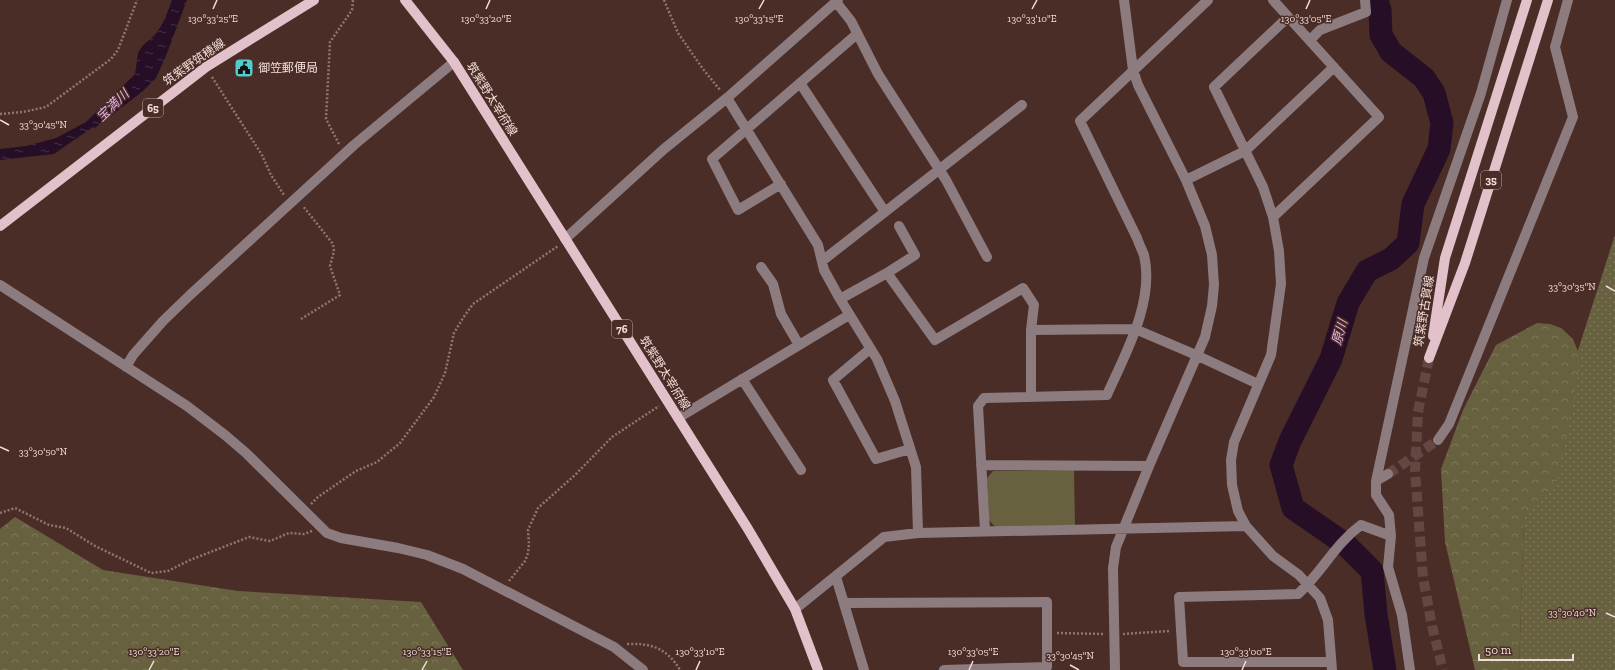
<svg xmlns="http://www.w3.org/2000/svg" width="1615" height="670" viewBox="0 0 1615 670" font-family="'Zilla Slab','Noto Sans JP',serif">
<style>
.grass{fill:url(#grass-dots)}
.forest{fill:url(#forest-crowns)}
.park{fill:#686140}
.water{fill:url(#water-ripples)}
.lines{fill:none;stroke-linecap:round;stroke-linejoin:round}
.river{stroke:#260f26;stroke-width:23}
.minor-tunnel{stroke:#644742;stroke-width:10;stroke-dasharray:10 5;stroke-linecap:butt}
.major-tunnel{stroke:#644742;stroke-width:10;stroke-dasharray:10 5;stroke-linecap:butt}
.path{stroke:#907570;stroke-width:2.5;stroke-dasharray:2 2;stroke-linecap:butt}
.minor{stroke:#8c7c80;stroke-width:10}
.major{stroke:#e2c1ca;stroke-width:10}
.ticks{fill:none;stroke:#f2ddd9;stroke-width:1.5}
.labels{text-anchor:middle;stroke-width:3;stroke-linejoin:round;paint-order:stroke}
.shield{fill:#4b2d27;stroke:#c0a8a4;stroke-width:1}
.shield-label{font-size:11px;font-weight:bold;fill:#f2ddd9}
.street-label{font-size:12px;fill:#f2ddd9;stroke:#4b2d27}
.poi-label{font-size:12px;fill:#f2ddd9;stroke:#4b2d27;text-anchor:start}
.water-label{font-size:13px;font-style:italic;fill:#e4b3e4;stroke:#4b2d27}
.ticks-label{font-size:10px;text-anchor:middle;fill:#f2ddd9;stroke:#4b2d27;stroke-width:3;stroke-linejoin:round;paint-order:stroke}
</style>
<defs>
<pattern id="grass-dots" width="8" height="8" patternUnits="userSpaceOnUse"><rect width="8" height="8" fill="#686140"/><path d="M2 2h.1M6 6h.1" fill="none" stroke="#7e775b" stroke-width="1.8" stroke-linecap="round"/></pattern>
<pattern id="forest-crowns" width="20" height="18" patternUnits="userSpaceOnUse"><rect width="20" height="18" fill="#686140"/><path d="M2 6a3 3 0 1 1 6 0M12 15a3 3 0 1 1 6 0" fill="none" stroke="#7e775b"/></pattern>
<pattern id="water-ripples" width="26" height="14" patternUnits="userSpaceOnUse"><rect width="26" height="14" fill="#260f26"/><path d="M2 4q2-2 4 0t4 0M15 11q2-2 4 0t4 0" fill="none" stroke="#463245"/></pattern>
</defs>
<rect width="100%" height="100%" fill="#4b2d27"/>
<!-- grass -->
<path class="grass" d="M1615,235V670H1519L1524,518Z"/>
<!-- forest -->
<path class="forest" d="M1537,323L1550,324L1561,328L1573,339L1579,354L1578,377L1557,480L1524,518L1519,670H1475L1445,542L1441,469L1463,410L1496,345Z
M15,517L103,570L238,591L421,602L463,670H0V529Z"/>
<!-- park -->
<path class="park" d="M1074,470L1075,525L995,527L989,520L987,478L993,471Z"/>
<!-- water -->
<path class="water" d="M172,0H187L166,56L156,78L143,91L95,128L93,127L54,154L0,160V149L26,146L56,138L86,122L134,75C138,66 135,55 141,48C145,42 153,38 157,32C164,23 168,11 172,0Z"/>
<g class="lines">
<!-- river -->
<path class="river" d="M1378,0V5L1380,10L1381,35L1391,52L1424,78L1434,93L1442,123L1439,149L1413,204L1408,243L1391,259L1367,271L1348,303L1331,359L1290,441L1281,465L1293,508L1345,544L1372,571L1376,614L1385,670"/>
<!-- minor-tunnel -->
<path class="minor-tunnel" d="M1388,474L1438,440"/>
<!-- major-tunnel -->
<path class="major-tunnel" d="M1429,358L1418,412L1415,471L1423,577L1432,626L1443,670"/>
<!-- path -->
<path class="path" d="M664,0L678,33L703,69L720,90
M212,77L262,155L271,175L284,195
M0,114L23,112L46,107L111,59L118,50L137,0
M339,144L326,119L330,42L352,10L353,0
M301,319L340,295L330,266L334,251L333,244L303,206
M311,504L318,497L356,471L377,462L400,443L434,397L445,373L454,333L463,318L473,304L558,246
M0,513L15,508L49,525L66,528L95,546L151,573L168,571L190,560L249,537L270,541L289,533L304,534L312,531
M509,581L525,561L528,553L529,544L528,530L538,508L575,475L612,437L659,406
M1057,633L1104,634
M1123,634L1170,631
M627,644C651,643 667,648 680,670"/>
<!-- minor -->
<path class="minor" d="M836,2L851,21L878,74L946,180L987,257
M1288,17L1214,87L1263,187L1273,217L1279,251L1281,284L1271,355L1234,442L1231,460L1232,485L1238,511L1246,526L1273,556L1299,575L1320,598L1328,620L1332,670
M1310,40L1320,30L1366,12L1365,0
M800,83L885,212
M727,98L818,245L824,270L840,299L877,359L895,401L916,467L918,533
M1186,180L1245,151L1334,67
M781,184L738,210L712,159L857,34
M1273,217L1379,117L1273,0
M565,239L664,149L727,98L838,0
M822,261L1022,105
M761,267L773,284L781,314L799,345
M887,273L935,340L1023,288L1034,305L1031,330
M0,285L187,406L225,435L246,453L327,533L341,538L398,548L427,555L463,569L614,647L643,670
M840,299L887,273L915,255L899,226
M870,349L833,380L876,459L910,449
M126,367L133,355L163,321L190,295L354,145L454,62
M742,379L801,470
M1031,397V330L1135,329L1196,355L1258,384
M678,418L849,315
M1438,440L1449,424L1573,117L1555,47L1568,0
M981,465L1149,466
M1376,481L1388,474
M985,531L978,406L984,398L1107,395C1125,354 1155,302 1144,255C1142,250 1139,244 1137,238L1080,121L1208,0
M836,577L864,670
M844,603L1047,602V667L944,670
M795,609L884,537L918,533L1246,526
M1331,662H1183L1179,597L1298,594C1322,572 1335,544 1361,525L1391,536
M1115,670L1113,568L1116,547L1149,466L1205,337L1212,306L1214,285L1212,255L1205,226L1186,180L1138,85L1133,70L1124,0
M1410,670L1402,615L1388,567L1391,536L1389,515L1376,495V481L1424,258L1481,93L1507,0"/>
<!-- major -->
<path class="major" d="M405,0L454,62L748,529L795,609L818,670
M0,226L206,67L314,0
M1433,336L1445,258L1527,0
M1429,358L1465,263L1548,0"/>
</g>
<!-- ticks -->
<path class="ticks" d="M213,9L217,0M486,9L490,0M759,9L764,0M1032,9L1037,0M1306,9L1310,0M0,120L9,125M1606,286L1615,291M0,447L9,451M1606,613L1615,617M1070,665L1079,670M149,670L154,661M422,670L427,661M696,670L700,661M969,670L973,661M1242,670L1246,661"/>
<!-- icons -->
<defs>
<g id="civic-square" transform="scale(1)"><rect x="-9" y="-9" width="18" height="18" rx="4" fill="#52cdcc" stroke="#4b2d27"/><path d="M-.6-6.5H3V-4.5H.6V-3L4-1V1h2V6H-6V1h2V-1L-.6-3ZM-1.2 2.5V6h2.4V2.5Z" fill="#111"/></g>
</defs>
<g fill-rule="evenodd">
<use href="#civic-square" x="244" y="68"/>
</g>
<g class="labels">
<!-- shield labels -->
<g class="shield">
<rect x="143" y="99" width="20" height="18" rx="3"/>
<rect x="1481" y="171" width="20" height="18" rx="3"/>
<rect x="612" y="320" width="20" height="18" rx="3"/>
</g>
<g class="shield-label">
<text x="153" y="112">65</text>
<text x="1491" y="184">35</text>
<text x="622" y="333">76</text>
</g>
<!-- street labels -->
<g class="street-label">
<text transform="translate(194 62) rotate(-35)" y="4">筑紫野筑穂線</text>
<text transform="translate(492 99) rotate(58)" y="4">筑紫野太宰府線</text>
<text transform="translate(1424 311) rotate(-81)" y="4">筑紫野古賀線</text>
<text transform="translate(665 373) rotate(58)" y="4">筑紫野太宰府線</text>
</g>
<!-- poi labels -->
<g class="poi-label">
<text x="258" y="72">御笠郵便局</text>
</g>
<!-- water labels -->
<g class="water-label">
<text transform="translate(112 105) rotate(-44)" y="5">宝満川</text>
<text transform="translate(1339 332) rotate(-74)" y="5">原川</text>
</g>
</g>
<g class="ticks-label">
<text x="213" y="22">130°33'25"E</text>
<text x="486" y="22">130°33'20"E</text>
<text x="759" y="22">130°33'15"E</text>
<text x="1032" y="22">130°33'10"E</text>
<text x="1306" y="22">130°33'05"E</text>
<text x="43" y="128">33°30'45"N</text>
<text x="1572" y="290">33°30'35"N</text>
<text x="43" y="455">33°30'50"N</text>
<text x="1572" y="616">33°30'40"N</text>
<text x="154" y="655">130°33'20"E</text>
<text x="427" y="655">130°33'15"E</text>
<text x="700" y="655">130°33'10"E</text>
<text x="973" y="655">130°33'05"E</text>
<text x="1246" y="655">130°33'00"E</text>
<text x="1070" y="659">33°30'45"N</text>
</g>
<!-- scale -->
<path d="M1479 654v6h94v-6" fill="none" stroke="#f2ddd9" stroke-width="2"/>
<text x="1485" y="654" font-size="12" fill="#f2ddd9" stroke="#4b2d27" stroke-width="3" paint-order="stroke">50 m</text>
</svg>
